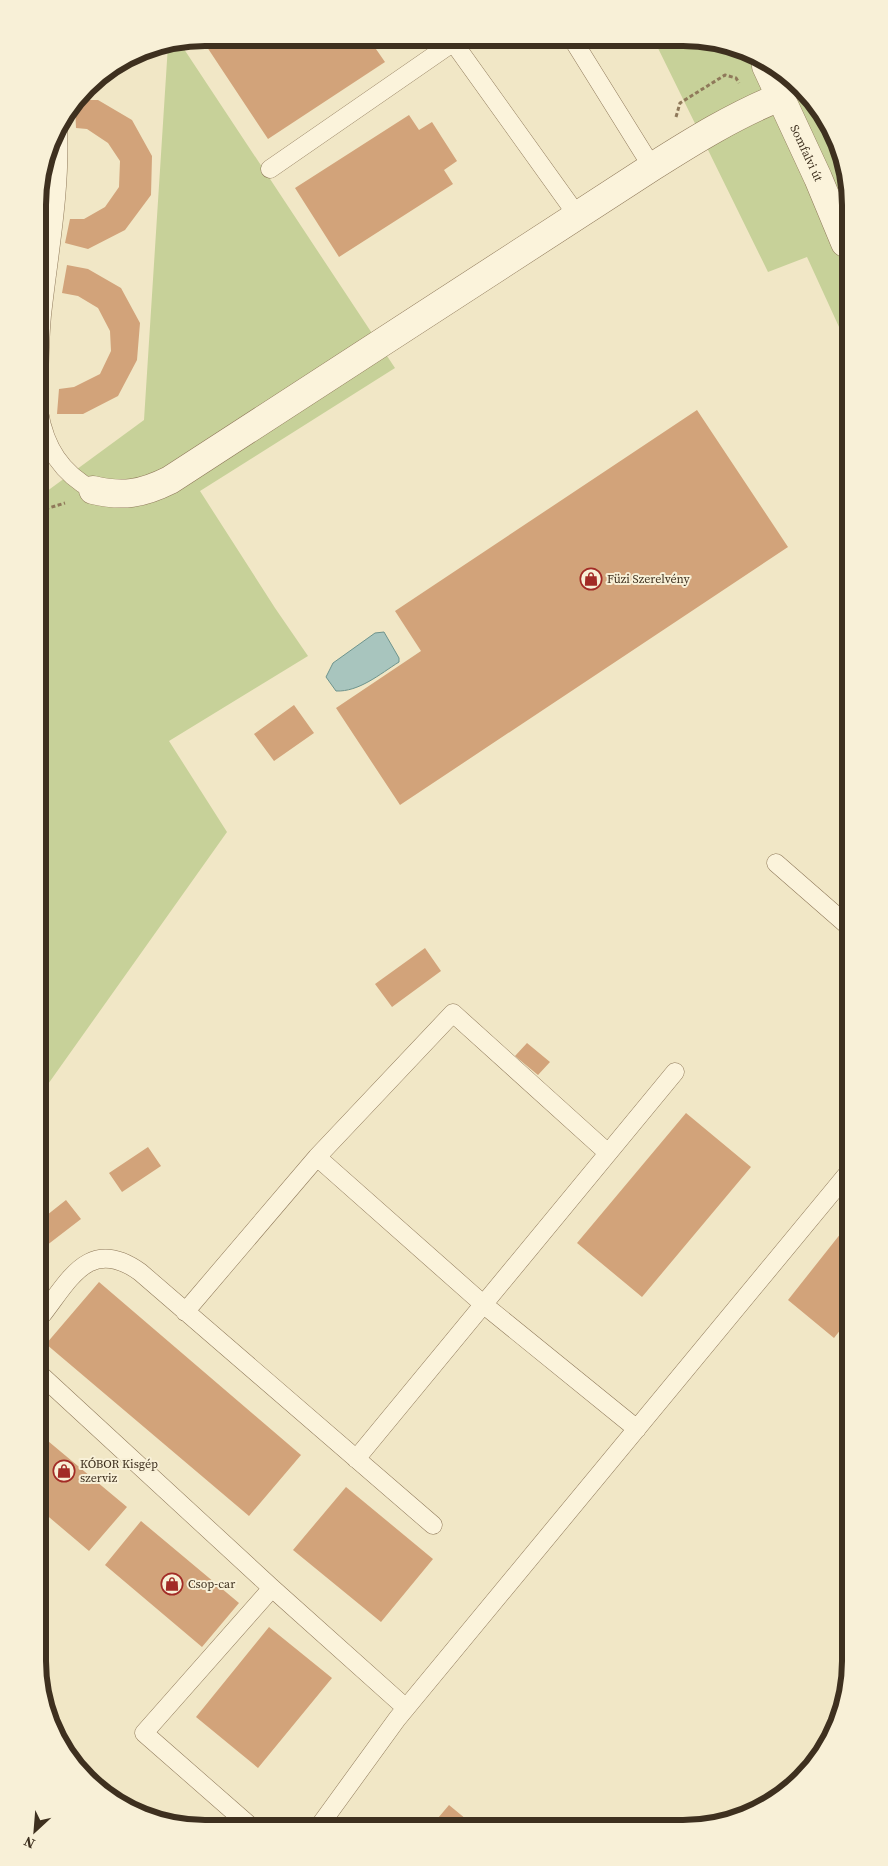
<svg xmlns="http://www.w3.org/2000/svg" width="888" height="1866" viewBox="0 0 888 1866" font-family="'Source Serif 4',serif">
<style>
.green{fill:#c7d199}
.water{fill:#a8c5be;stroke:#6e948d}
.building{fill:#d2a37a}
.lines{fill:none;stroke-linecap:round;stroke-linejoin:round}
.lane-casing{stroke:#8f795a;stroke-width:19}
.street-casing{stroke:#8f795a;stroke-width:29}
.path{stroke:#8f795a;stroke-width:3;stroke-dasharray:4 2.5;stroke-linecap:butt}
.lane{stroke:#fbf3db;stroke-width:18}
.street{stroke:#fbf3db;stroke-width:28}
.labels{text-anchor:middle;stroke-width:4;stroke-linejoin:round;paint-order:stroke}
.street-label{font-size:12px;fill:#3e301f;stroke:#f8f0d7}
.poi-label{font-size:12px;fill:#3e301f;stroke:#f8f0d7;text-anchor:start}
.rim{fill:none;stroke:#3e301f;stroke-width:6}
</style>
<rect width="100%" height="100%" fill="#f1e7c6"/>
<!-- green -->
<path class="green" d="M654,40L715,41L794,79L817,106L840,156L842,155L845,162V340L807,257L768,272Z
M180,43L395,368L200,491L275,608L308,656L169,741L227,832L41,1094L39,497L144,420L168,45Z"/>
<!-- water -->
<path class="water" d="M384,632L399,658V662C380,674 359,692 336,691L326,677L333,663L375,633Z"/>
<!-- building -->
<path class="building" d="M201,38L369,39L385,62L268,139Z
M79,100H98L132,120L152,156L151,195L125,230L88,249L65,243L70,219H84L105,207L119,187L120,161L108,143L87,129L76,128L75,105Z
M409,115L419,130L432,122L457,161L444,170L453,184L339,257L295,188Z
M67,265L88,269L121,288L140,323L137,360L118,396L83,414H57L59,389L74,387L100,374L111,351L110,331L98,308L78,296L62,293Z
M697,410L788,547L400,805L336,708L421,651L395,611Z
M294,705L314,733L274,761L254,734Z
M425,948L441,971L392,1007L375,984Z
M527,1043L550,1062L538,1075L515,1056Z
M686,1113L751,1167L642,1297L577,1243Z
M148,1147L161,1166L122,1192L109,1173Z
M66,1200L81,1219L42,1249V1219Z
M849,1223V1319L834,1338L788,1300Z
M99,1282L301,1455L249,1516L46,1344Z
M42,1436L127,1507L89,1551L43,1512Z
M346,1487L433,1559L381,1622L293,1550Z
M141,1521L239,1603L202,1647L105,1565Z
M269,1627L332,1678L258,1768L196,1717Z
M449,1805L472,1824H433Z"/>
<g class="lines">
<!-- lane casing -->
<g class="lane-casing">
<path id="lane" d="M573,40L652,167
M453,42L577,215
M270,169L458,39
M39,411C39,379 39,347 42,315C49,252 61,190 58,127
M39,412C45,447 61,473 93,490
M776,863L847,925
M317,1157L483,1304L637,1429
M185,1312L317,1157L453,1013L608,1153
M42,1315C70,1279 90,1236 140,1272L433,1525
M42,1376L272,1588L406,1708
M356,1459L675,1072
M249,1825L144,1733L272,1588
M320,1825L397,1719L848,1173"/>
</g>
<!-- street casing -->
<g class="street-casing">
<g id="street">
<path id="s1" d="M766,66L818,178L845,243"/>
<path d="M93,490C123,497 142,494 170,480L652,167C693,141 735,115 780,97"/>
</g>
</g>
<!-- path -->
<path class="path" d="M676,117L680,103L725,75L736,78L739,83
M39,511L65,503"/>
<!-- lane -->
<use href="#lane" class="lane"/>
<!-- street -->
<use href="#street" class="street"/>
</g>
<!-- icons -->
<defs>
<g id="shop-ring" transform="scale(1.125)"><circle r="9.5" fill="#f8f0d7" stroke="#a22b26" stroke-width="1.5"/><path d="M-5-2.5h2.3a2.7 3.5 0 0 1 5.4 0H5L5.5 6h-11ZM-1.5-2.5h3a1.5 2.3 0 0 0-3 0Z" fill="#a22b26"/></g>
</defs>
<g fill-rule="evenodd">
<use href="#shop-ring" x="591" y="579"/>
<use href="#shop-ring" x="64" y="1471"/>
<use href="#shop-ring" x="172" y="1584"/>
</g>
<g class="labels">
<!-- street labels -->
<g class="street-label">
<text dy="4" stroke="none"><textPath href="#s1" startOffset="96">Somfalvi út</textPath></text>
</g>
<!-- poi labels -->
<g class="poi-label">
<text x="607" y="583">Füzi Szerelvény</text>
<text x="80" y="1468">KÓBOR Kisgép<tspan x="80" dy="14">szerviz</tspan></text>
<text x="188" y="1588">Csop-car</text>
</g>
</g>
<!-- crop -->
<path d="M0 0H888V1866H0ZM205 46H683A159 159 0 0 1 842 205V1661A159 159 0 0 1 683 1820H205A159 159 0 0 1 46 1661V205A159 159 0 0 1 205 46Z" fill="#f8f0d7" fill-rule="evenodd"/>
<path class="rim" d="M205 46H683A159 159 0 0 1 842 205V1661A159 159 0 0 1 683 1820H205A159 159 0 0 1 46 1661V205A159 159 0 0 1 205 46Z"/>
<!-- north arrow -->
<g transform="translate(35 1831) rotate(206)" stroke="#f8f0d7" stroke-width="4" paint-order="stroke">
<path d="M0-4L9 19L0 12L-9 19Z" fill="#3e301f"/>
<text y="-8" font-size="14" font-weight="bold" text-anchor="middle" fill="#3e301f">N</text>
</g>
</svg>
